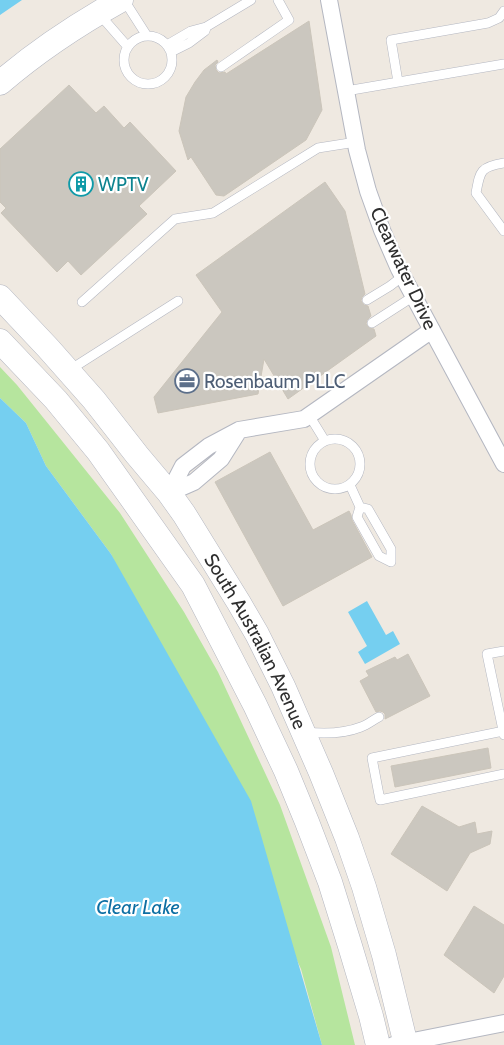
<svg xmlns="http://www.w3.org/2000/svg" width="504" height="1045" viewBox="0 0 504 1045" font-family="Cabin,sans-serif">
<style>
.green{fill:#b6e59e}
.water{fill:#75cff0}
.building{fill:#cbc7bf;stroke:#cbc5ba}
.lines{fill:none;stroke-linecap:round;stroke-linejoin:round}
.lane-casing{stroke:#b4b7c1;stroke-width:10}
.street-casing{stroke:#b4b7c1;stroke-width:18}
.secondary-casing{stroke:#b4b7c1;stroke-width:25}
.lane{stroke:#fff;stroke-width:9}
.street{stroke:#fff;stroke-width:16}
.secondary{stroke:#fff;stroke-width:24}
.labels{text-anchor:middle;stroke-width:4.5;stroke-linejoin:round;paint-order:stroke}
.culture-label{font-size:19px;fill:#0d838f;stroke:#fff;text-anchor:start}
.street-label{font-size:19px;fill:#2e2e2e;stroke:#fff}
.service-label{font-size:19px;fill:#4e5e75;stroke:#fff;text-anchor:start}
.water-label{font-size:20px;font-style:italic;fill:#0d6fa3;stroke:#fff}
</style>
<rect width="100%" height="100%" fill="#efe9e1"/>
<!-- green -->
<path class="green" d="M0,367L17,385L120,513L184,612L218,672L280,805L331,947L355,1045H322L301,969L111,554L46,466L26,423L0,398Z"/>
<!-- water -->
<path class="water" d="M0,0H22L0,15Z
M0,398L26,423L46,466L111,554L251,801L322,1045H0Z
M367,601L386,635L393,631L400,644L365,664L358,652L367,646L348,612Z"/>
<!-- building -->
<path class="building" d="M309,21L322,110L306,140L224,196L216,195L191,157L188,160L179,131L186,97L195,82L204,70L217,60L218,62L215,65L216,70L219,73L225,72L226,74Z
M69,85L96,113L104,106L124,128L130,122L176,171L139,206L147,214L81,275L68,261L57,272L1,213L6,208L0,202V149Z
M325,182L345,211L365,294L362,297L361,301L364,305L368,306L371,316L367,320L366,324L369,328L374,329L376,336L288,399L264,359L258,394L158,413L154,397L222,312L196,275Z
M270,452L313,530L349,511L351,515L352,520L372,557L283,606L215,482Z
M408,654L430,696L385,719V714L383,712L380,711L376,712L360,681L369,676L366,671L395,657L397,660Z
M488,748L491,768L395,787L391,766Z
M422,806L459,827L475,822L477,834L492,831L490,844L470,853L447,891L391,854Z
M474,906L504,925V976L494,993L444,955Z"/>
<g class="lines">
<!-- lane casing -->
<g class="lane-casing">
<path id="lane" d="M124,0L147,36
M100,15L128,47
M124 60a24 24 0 1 1 48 0a24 24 0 1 1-48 0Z
M167,45L191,31L206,27L251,0
M171,52L189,43L205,31L206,28
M221,67L289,20L278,0
M398,82L391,40L488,23L499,18L504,11
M346,91L504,64
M504,163C480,167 480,171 476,193L504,231
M367,300L390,286L403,276
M82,302L175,219L213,213L318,148L356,142
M372,323L414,296
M68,371L178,301
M309,415L325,441
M310 464a25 25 0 1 1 50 0a25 25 0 1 1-50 0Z
M350,485L360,507
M360,507L368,509L391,549V562L379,556L357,517Z
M504,731L372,758L380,800L504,774
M305,732C323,734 343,734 361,727C367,725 373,720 379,717
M504,735L487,654L504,651"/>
</g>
<!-- street casing -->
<g class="street-casing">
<path id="street" d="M329,0L357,150L368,191L382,230L399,269L504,464
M169,493L183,466L209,446L239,430L304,419L432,330
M169,493L194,482L221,459L238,432
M393,1045L504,1023"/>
</g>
<!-- secondary casing -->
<g class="secondary-casing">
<g id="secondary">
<path d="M0,83C37,51 78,24 121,0"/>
<path id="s1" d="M0,297L48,348L94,400L137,455L169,493L184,514L239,603L257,634L283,686L321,773L347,838L364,887L384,955L406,1045"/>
<path d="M0,341L56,400L98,451L193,585L255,705L286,771L307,822L330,882L350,946L371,1016L378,1045"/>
</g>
</g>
<!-- lane -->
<use href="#lane" class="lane"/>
<!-- street -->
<use href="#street" class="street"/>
<!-- secondary -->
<use href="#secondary" class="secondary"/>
</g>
<!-- icons -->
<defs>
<g id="building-ring" transform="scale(1.25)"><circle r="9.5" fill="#fff" stroke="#0f9aa8" stroke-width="1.5"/><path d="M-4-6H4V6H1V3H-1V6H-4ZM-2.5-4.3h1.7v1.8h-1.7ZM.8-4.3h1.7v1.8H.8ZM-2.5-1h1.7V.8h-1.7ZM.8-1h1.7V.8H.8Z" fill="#0f9aa8"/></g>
<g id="office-ring" transform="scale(1.25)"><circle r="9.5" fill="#fff" stroke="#5c6f8a" stroke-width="1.5"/><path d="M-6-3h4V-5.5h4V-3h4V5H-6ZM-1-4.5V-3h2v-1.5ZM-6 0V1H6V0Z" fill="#5c6f8a"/></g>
</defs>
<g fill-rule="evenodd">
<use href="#building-ring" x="81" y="184"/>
<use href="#office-ring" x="187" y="381"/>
</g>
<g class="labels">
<!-- culture labels -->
<g class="culture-label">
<text x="98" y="191">WPTV</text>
</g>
<!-- street labels -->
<g class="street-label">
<text transform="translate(404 268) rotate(65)" y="7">Clearwater Drive</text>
<text dy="7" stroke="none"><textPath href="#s1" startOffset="431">South Australian Avenue</textPath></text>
</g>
<!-- service labels -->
<g class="service-label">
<text x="204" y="388">Rosenbaum PLLC</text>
</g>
<!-- water labels -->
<g class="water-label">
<text x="138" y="914">Clear Lake</text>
</g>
</g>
</svg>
